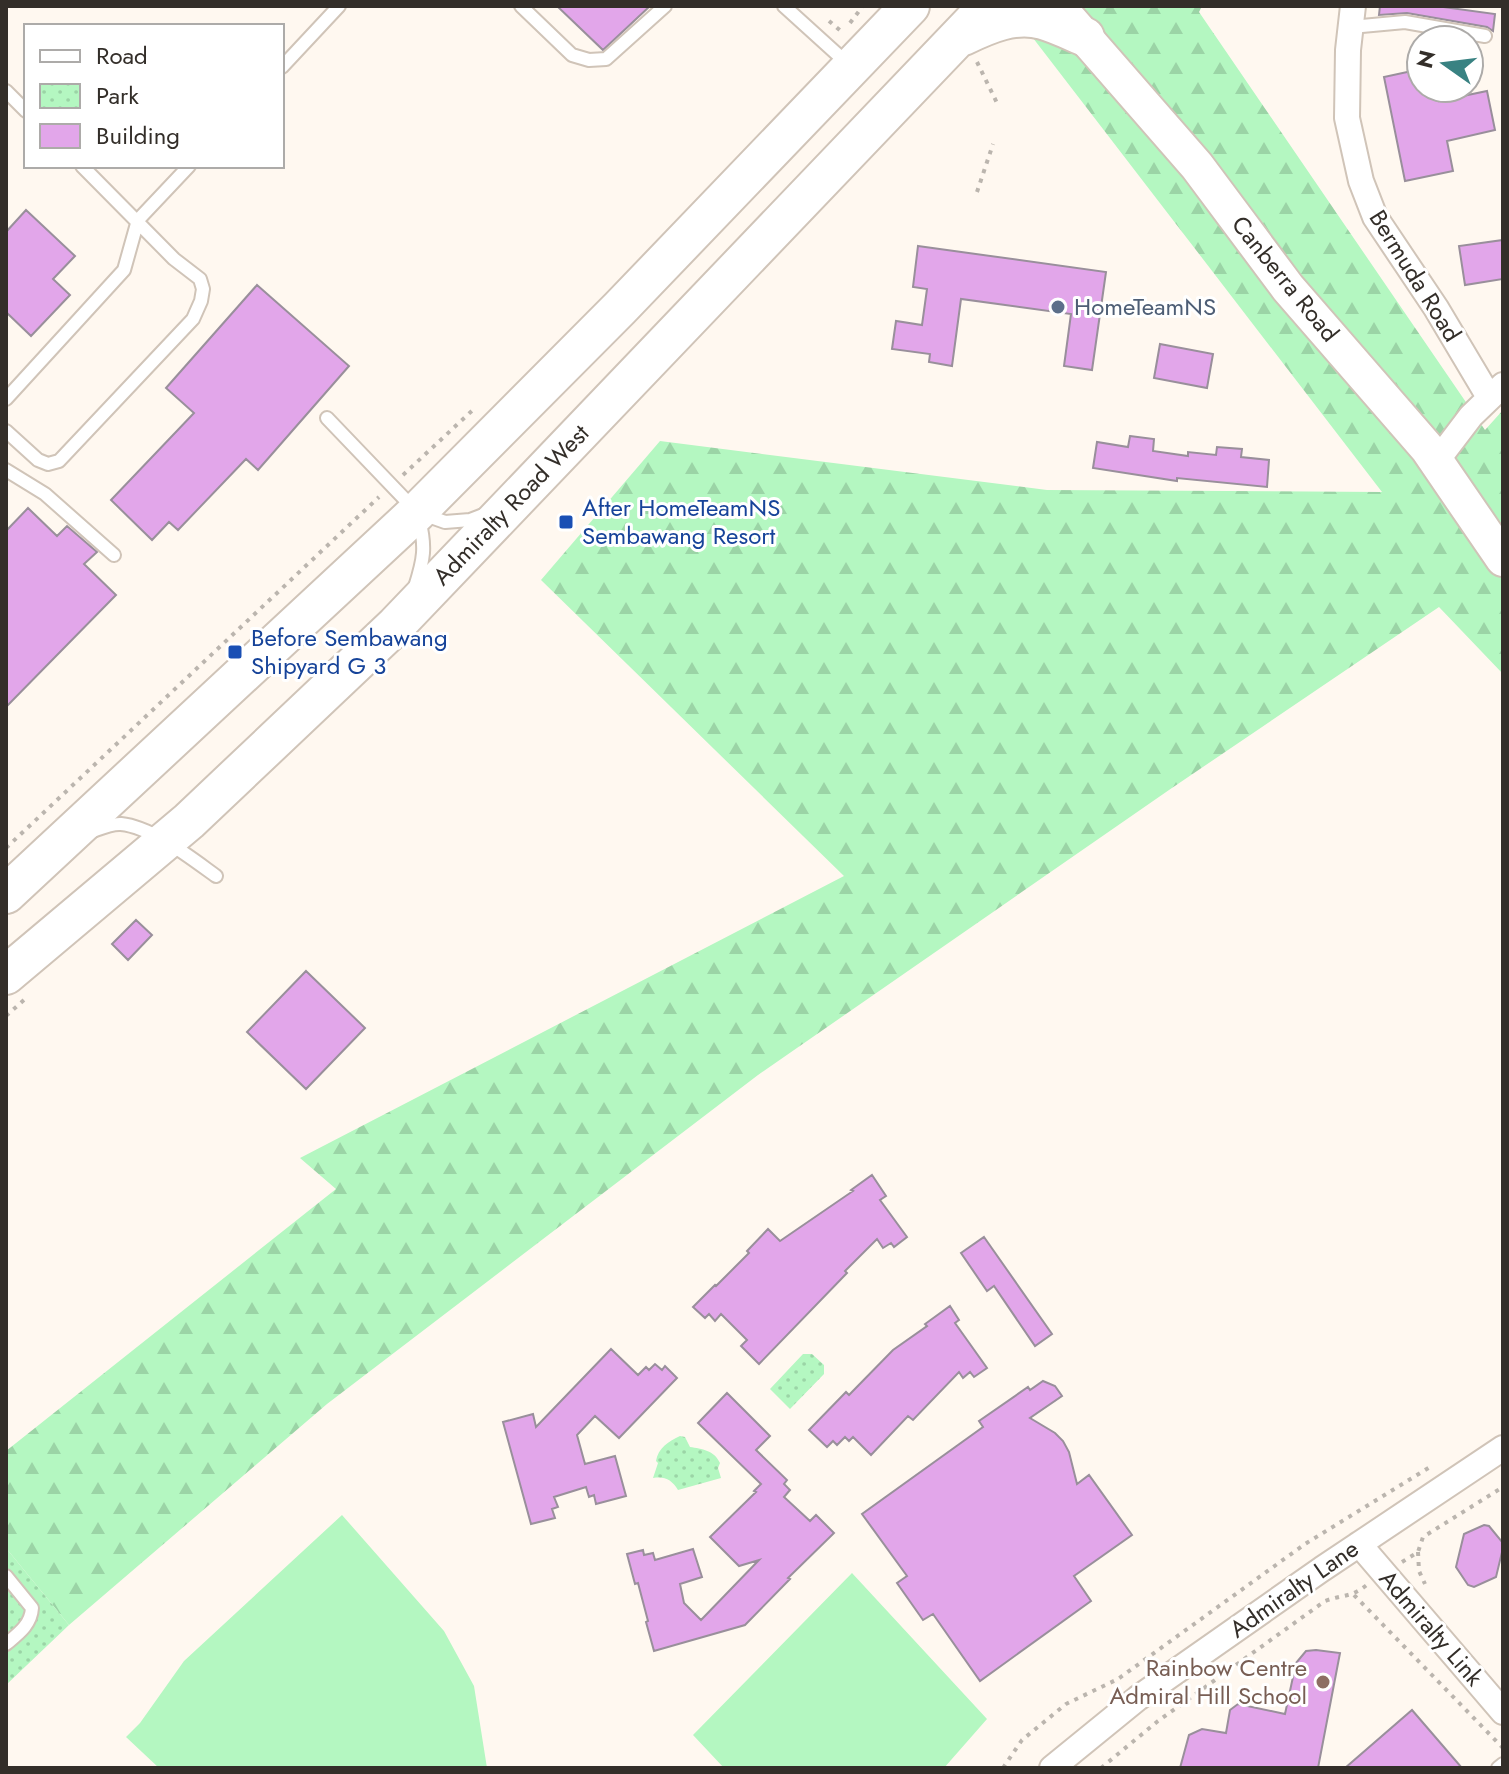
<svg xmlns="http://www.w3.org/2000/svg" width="1509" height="1774" viewBox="0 0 1509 1774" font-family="Jost,sans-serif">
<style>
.green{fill:#b4f7c1}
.forest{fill:url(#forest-firs)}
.park{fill:url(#park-dots)}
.building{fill:#e2a6ea;stroke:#998f9b;stroke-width:2}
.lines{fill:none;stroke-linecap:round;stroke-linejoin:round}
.lane-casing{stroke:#d0c4b8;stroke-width:16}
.street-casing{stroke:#d0c4b8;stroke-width:28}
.secondary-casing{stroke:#d0c4b8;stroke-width:38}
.primary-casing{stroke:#d0c4b8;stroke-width:42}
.path{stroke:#bbb5ae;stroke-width:4;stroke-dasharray:4 6;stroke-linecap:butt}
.lane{stroke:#fff;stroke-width:12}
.street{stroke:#fff;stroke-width:24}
.secondary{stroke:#fff;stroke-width:34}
.primary{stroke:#fff;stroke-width:38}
.service-dot{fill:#5c6f8a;stroke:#fff;stroke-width:3}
.transit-dot{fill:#1a4fb4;stroke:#fff;stroke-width:3}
.education-dot{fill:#8d6e63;stroke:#fff;stroke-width:3}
.labels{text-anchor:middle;stroke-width:6;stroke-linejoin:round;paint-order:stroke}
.street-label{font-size:24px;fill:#332e29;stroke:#fff}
.service-label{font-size:24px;fill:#4e5e75;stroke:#fff;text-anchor:start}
.transit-label{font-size:24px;fill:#164399;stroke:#fff;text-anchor:start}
.education-label{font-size:24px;fill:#785e54;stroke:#fff;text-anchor:end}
</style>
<defs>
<pattern id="forest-firs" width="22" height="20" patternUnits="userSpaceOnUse" patternTransform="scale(2)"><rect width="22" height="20" fill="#b4f7c1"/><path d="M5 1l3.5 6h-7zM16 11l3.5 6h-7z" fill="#9bd4a6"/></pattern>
<pattern id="park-dots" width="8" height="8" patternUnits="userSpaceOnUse" patternTransform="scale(2)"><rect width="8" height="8" fill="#b4f7c1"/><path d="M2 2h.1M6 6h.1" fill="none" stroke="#9bd4a6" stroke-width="1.8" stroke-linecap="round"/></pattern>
</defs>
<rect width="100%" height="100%" fill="#fff8f0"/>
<!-- green -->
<path class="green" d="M342,1515L444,1631L474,1686L487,1768H159L126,1737L140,1723L184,1661Z
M852,1573L987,1719L944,1768H724L693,1735Z"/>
<!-- forest -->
<path class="forest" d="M1054,6H1202L1199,12L1485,430L1503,410V674L1439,607L1169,790L758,1075L327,1404L69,1625L6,1548V1451L336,1189L300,1158L844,876L541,580L660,441L1047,490L1382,492L1033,38Z"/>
<!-- park -->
<path class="park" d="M803,1354H812L824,1365V1374L790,1409L770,1389Z
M680,1436L685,1437L690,1447C702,1449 714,1450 720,1463L718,1468L721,1478L678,1490C672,1480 665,1476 653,1478L658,1463L656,1461C658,1448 669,1441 680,1436Z
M6,1548L69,1625L6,1685Z"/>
<!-- building -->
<path class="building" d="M557,6H650L603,50Z
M1380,6H1436L1495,14L1493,31L1487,27L1407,13L1379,15Z
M1421,69V88H1436L1439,101L1487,91L1495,130L1447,141L1453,171L1405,181L1384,77Z
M26,210L75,256L53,279L70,295L31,336L6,312V232Z
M1503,240V279L1465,285L1459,246Z
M918,246L1106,272L1092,370L1064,366L1071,314L961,299L952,366L929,362L930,354L892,349L896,321L922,325L927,289L913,287Z
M257,285L349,366L258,470L246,459L178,530L169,522L152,540L111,500L194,413L166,388Z
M1160,344L1213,354L1207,388L1154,378Z
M1130,436L1154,439L1153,451L1188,456V452L1216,455L1217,447L1242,449L1241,457L1269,460L1267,487L1177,478V481L1093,468L1097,442L1128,447Z
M28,508L57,536L67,526L97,552L84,564L116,595L6,707V531Z
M136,920L152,935L128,960L112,944Z
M306,971L365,1028L306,1089L247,1032Z
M872,1175L886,1196L880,1200L907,1237L894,1247L891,1243L883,1248L877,1239L845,1271L847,1273L759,1364L741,1346L747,1340L721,1314L715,1321L709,1314L705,1318L693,1307L715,1285L716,1286L749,1253L747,1251L768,1229L780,1241L853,1191L851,1190Z
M984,1237L1052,1334L1035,1346L994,1286L987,1291L961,1253Z
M950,1306L959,1320L955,1323L987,1368L974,1377L970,1372L963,1378L959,1372L913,1420L908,1416L871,1455L853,1437L849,1441L845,1437L837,1445L833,1441L827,1447L809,1430L846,1392L849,1395L893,1350L927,1326L925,1324Z
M611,1349L638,1375L646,1367L649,1370L655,1364L662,1370L665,1366L677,1378L619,1438L595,1416L577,1435L585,1464L615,1456L626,1496L596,1504L594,1495L589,1497L586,1487L554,1497L558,1507L552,1509L555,1518L531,1524L503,1422L533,1414L536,1427Z
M1043,1381L1055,1386L1062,1396L1030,1418L1055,1433L1063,1441L1069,1452L1077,1484L1089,1475L1132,1535L1074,1576L1091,1601L980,1681L933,1614L923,1620L897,1583L907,1576L862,1514L983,1427L979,1421L1028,1387L1030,1390Z
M727,1393L770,1436L756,1450L787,1480L784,1484L790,1490L784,1497L810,1521L816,1515L834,1533L788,1578L790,1579L745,1625L654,1651L646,1622L648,1621L638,1583L635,1584L627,1554L643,1550L644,1555L653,1553L655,1560L693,1549L702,1577L680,1584L684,1603L701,1620L759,1560L739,1566L710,1537L756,1492L754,1491L761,1484L698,1423Z
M1484,1525L1489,1526L1503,1543V1548L1496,1577L1474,1587L1468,1585L1456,1567L1464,1534Z
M1316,1650L1340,1653L1318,1768H1180L1189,1735L1202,1729L1226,1733L1230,1710L1238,1704L1285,1714L1296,1663L1306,1651Z
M1412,1710L1462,1768H1345Z"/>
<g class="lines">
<!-- lane casing -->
<g class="lane-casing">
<path id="lane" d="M521,6L572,55L589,60L606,59L665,6
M784,6L848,64
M1351,27L1405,22L1485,36
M282,67L339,6
M6,91L26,111
M6,399L124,270L138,220L189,166
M327,418L417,512L445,522L470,520L483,515
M6,431L38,460L48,464L59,461L193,319L201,301L203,289L200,279L174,259L82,166
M6,470L45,494L114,555
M415,587C424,559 426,547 419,519
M90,832C99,829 112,823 121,824C152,827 191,858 216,876
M6,1576L32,1608C31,1625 18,1634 6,1644
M1498,1768L1503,1764"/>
</g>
<!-- street casing -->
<g class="street-casing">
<path id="street" d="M1353,6L1348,50L1347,118L1361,181L1375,217L1436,308L1489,397
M1436,462L1471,416L1503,385
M1359,1544L1503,1712
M1052,1768L1138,1698L1322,1569L1503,1448"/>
</g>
<!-- secondary casing -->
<g class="secondary-casing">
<path id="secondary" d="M1068,18L1197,166L1288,288L1427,448L1503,559"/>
</g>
<!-- primary casing -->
<g class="primary-casing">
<path id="primary" d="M963,36C988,24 1015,12 1043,20C1057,24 1071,31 1085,37
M6,894L417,512L620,308L910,6
M6,975L189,821L396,625L988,6"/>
</g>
<!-- path -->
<path class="path" d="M829,21L842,32
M850,23L863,6
M977,62L997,103
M977,192L993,144
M403,475L476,407
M6,848L379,497
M6,1016L25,999
M1418,1552L1419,1571L1425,1584
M1402,1562L1418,1552L1423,1537L1503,1487
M1354,1595L1503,1748
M1003,1768L1022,1740L1066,1704L1118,1679L1305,1544L1430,1467
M1101,1768L1158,1721L1325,1601C1344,1594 1351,1598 1368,1584"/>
<!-- lane -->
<use href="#lane" class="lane"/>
<!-- street -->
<use href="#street" class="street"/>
<!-- secondary -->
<use href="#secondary" class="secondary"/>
<!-- primary -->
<use href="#primary" class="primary"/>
</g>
<!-- markers -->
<circle class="service-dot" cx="1058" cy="307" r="8"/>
<g class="transit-dot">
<rect x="558" y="514" width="16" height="16" rx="4"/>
<rect x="227" y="644" width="16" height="16" rx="4"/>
</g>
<circle class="education-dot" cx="1323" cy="1682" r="8"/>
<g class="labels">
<!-- street labels -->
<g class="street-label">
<text transform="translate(1415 276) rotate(58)" y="8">Bermuda Road</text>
<text transform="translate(1285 279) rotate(51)" y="8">Canberra Road</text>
<text transform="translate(511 505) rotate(-46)" y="8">Admiralty Road West</text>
<text transform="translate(1294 1589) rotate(-35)" y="8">Admiralty Lane</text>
<text transform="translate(1431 1628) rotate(49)" y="8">Admiralty Link</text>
</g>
<!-- service labels -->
<g class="service-label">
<text x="1074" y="315">HomeTeamNS</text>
</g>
<!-- transit labels -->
<g class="transit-label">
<text x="582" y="516">After HomeTeamNS<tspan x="582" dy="28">Sembawang Resort</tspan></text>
<text x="251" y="646">Before Sembawang<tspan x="251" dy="28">Shipyard G 3</tspan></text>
</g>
<!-- education labels -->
<g class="education-label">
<text x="1307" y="1676">Rainbow Centre<tspan x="1307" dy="28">Admiral Hill School</tspan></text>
</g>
</g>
<!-- border -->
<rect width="1509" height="1774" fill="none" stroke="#332e29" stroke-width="16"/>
<!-- legend -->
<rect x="24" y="24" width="260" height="144" fill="#ffffff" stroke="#adaba9" stroke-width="2"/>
<rect x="40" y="50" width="40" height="12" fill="#ffffff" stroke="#adaba9" stroke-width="2"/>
<text x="96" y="64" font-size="24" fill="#332e29">Road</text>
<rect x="40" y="84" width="40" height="24" fill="url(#park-dots)" stroke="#adaba9" stroke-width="2"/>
<text x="96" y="104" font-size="24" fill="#332e29">Park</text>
<rect x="40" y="124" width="40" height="24" fill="#e2a6ea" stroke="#adaba9" stroke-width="2"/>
<text x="96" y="144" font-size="24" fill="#332e29">Building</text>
<!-- north arrow -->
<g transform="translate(1445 64) rotate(284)"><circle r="38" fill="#ffffff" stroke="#adaba9" stroke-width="2"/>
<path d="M0-6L14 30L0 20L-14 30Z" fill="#398282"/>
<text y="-12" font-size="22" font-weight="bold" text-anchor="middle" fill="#332e29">N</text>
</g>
</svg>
